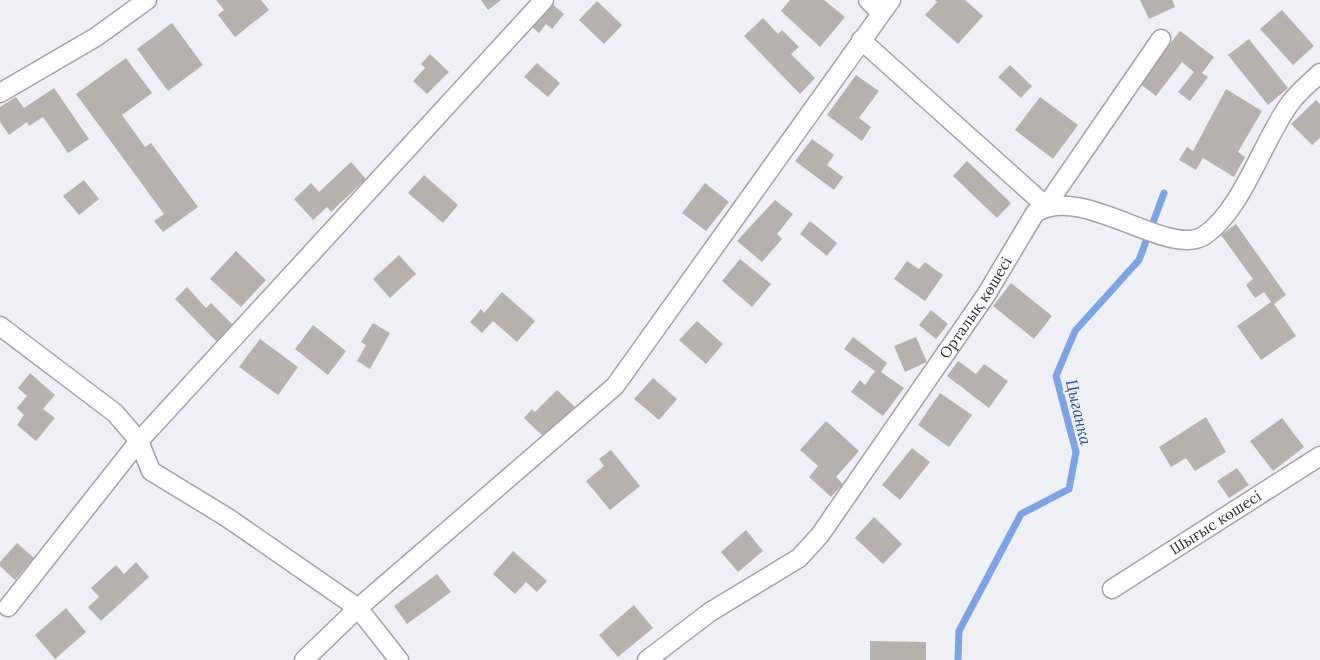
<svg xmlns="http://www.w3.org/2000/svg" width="1320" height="660" viewBox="0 0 1320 660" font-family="Lora,serif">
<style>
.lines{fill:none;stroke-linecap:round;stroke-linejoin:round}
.stream{stroke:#7da3e2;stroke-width:7}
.building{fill:#b5b1ac}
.minor-casing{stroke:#a2a2a8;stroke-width:21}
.minor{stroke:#fff;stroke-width:18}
.labels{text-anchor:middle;stroke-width:5;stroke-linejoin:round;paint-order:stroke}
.street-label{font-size:15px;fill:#343436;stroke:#eff0f6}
.water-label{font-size:16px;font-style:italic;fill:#214c97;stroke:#eff0f6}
</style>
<rect width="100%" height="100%" fill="#eff0f6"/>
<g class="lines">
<!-- stream -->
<path class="stream" d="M958,660L959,631L1021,514L1069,489L1076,452L1056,376L1075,331L1139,260L1164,193"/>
</g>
<!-- building -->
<path class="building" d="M216,0H261L269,10L235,37L218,15L224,10Z
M481,0H501L488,10Z
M790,0H824L845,17L820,47L781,11Z
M935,0H965L983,16L958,44L925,15L937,2Z
M1140,0H1172L1175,7L1149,19Z
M597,1L622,25L604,44L579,20Z
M551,3L564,14L552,29L546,24L539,33L531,26Z
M1282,10L1314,46L1293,65L1260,29Z
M763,18L778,34L782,30L799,47L791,54L815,78L800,94L744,36Z
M172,23L203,65L168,91L137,49Z
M1180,31L1214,57L1202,73L1208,77L1190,101L1178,92L1194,72L1182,62L1156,96L1139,83Z
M1249,39L1288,88L1268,105L1228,55Z
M430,54L449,72L427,94L413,81L425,68L421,64Z
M126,58L152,93L122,115L145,147L151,143L198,207L163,232L154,221L164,214L76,94Z
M537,63L560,83L548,97L524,77Z
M1010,65L1032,86L1021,98L998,77Z
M856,75L879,91L859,118L871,127L862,141L827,115Z
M54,88L89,139L68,153L43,117L29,126L27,122L9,135L0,122V107L16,97L24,108Z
M1226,89L1262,111L1238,152L1245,157L1234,177L1203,158L1196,170L1179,160L1187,147L1193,151Z
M1040,97L1078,125L1053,159L1015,130Z
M1316,100L1320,104V138L1312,145L1291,124Z
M812,139L834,155L827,165L843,177L834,190L795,161Z
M967,161L1011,203L997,218L953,176Z
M351,162L366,179L331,212L327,207L313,220L294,199L311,183L319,192Z
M424,175L458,205L443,223L408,193Z
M84,180L99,199L79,215L63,196Z
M705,183L729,202L706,231L682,213Z
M775,200L793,214L777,234L782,239L762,262L737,241Z
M810,221L837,243L827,256L800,234Z
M1236,224L1286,295L1274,304L1296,336L1261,360L1237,326L1271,302L1264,292L1255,298L1246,285L1253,279L1221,235Z
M236,251L266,280L241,307L210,279Z
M399,255L416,274L390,298L373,279Z
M740,259L771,284L752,307L722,281Z
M907,261L919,269L925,262L943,275L925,301L894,279Z
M1011,283L1052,316L1034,339L993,306Z
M187,287L206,308L211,303L235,327L218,343L175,299Z
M502,292L535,321L517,342L493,321L482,333L470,322L481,309L484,313Z
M931,310L948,324L936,339L919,325Z
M697,321L723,344L706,364L679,340Z
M373,323L390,333L370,369L357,361L366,345L361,342Z
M313,325L346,351L328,375L295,349Z
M853,337L887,363L881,372L904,388L883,416L851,392L860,380L865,385L875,371L844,349Z
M916,337L927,362L905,372L894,346Z
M260,339L298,367L278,395L239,367Z
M958,361L976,374L984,364L1008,381L989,408L947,376Z
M30,373L55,395L43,409L55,418L36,441L17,425L24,415L17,408L27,396L18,388Z
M653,378L677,399L659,420L634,399Z
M557,390L575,407L545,438L524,418L532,409L535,412Z
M940,393L972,415L949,447L918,425Z
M1206,417L1226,452L1195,471L1186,458L1171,467L1159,447Z
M1282,418L1304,447L1273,471L1250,441Z
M826,421L859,451L836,477L843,484L831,497L809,477L818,466L800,450Z
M912,448L930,462L900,500L882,485Z
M611,450L640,486L610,510L586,481L604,466L599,459Z
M1237,468L1249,485L1229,498L1217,481Z
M874,517L902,544L883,564L855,538Z
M746,530L763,551L738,572L721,552Z
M17,543L34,558L15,580L0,566V562Z
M513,551L547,581L537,592L526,582L515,594L493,574Z
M136,562L149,577L101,621L88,607L99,597L91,588L116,565L124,574Z
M437,574L451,592L407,624L394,606Z
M634,605L653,628L618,657L599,635Z
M66,608L86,632L55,659L35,635Z
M870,641L926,642V660H870Z"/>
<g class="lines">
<!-- minor casing -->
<g class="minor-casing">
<g id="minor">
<path d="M868,0L881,13"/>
<path d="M861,40L1046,206"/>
<path d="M0,93L96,37L147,0"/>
<path d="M1046,206L1161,39"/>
<path d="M0,326L115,413L139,441L151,471L228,518L358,608L399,660"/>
<path id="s1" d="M1112,589L1320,456"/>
<path d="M8,607L139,441L544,0"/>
<path d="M304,660L358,608L615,386L891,0"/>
<path id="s2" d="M647,660L710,612L799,558L820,535L986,295L1035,213C1082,182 1169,260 1205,235C1243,209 1263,139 1291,102C1299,91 1311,82 1320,73"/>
</g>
</g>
<!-- minor -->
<use href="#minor" class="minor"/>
</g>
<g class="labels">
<!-- street labels -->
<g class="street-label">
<text dy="5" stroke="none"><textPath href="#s2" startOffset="490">Орталық көшесі</textPath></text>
<text dy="5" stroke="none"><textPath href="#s1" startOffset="123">Шығыс көшесі</textPath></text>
</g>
<!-- water labels -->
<g class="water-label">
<text transform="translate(1079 412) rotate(77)" y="6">Цыганка</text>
</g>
</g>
</svg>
